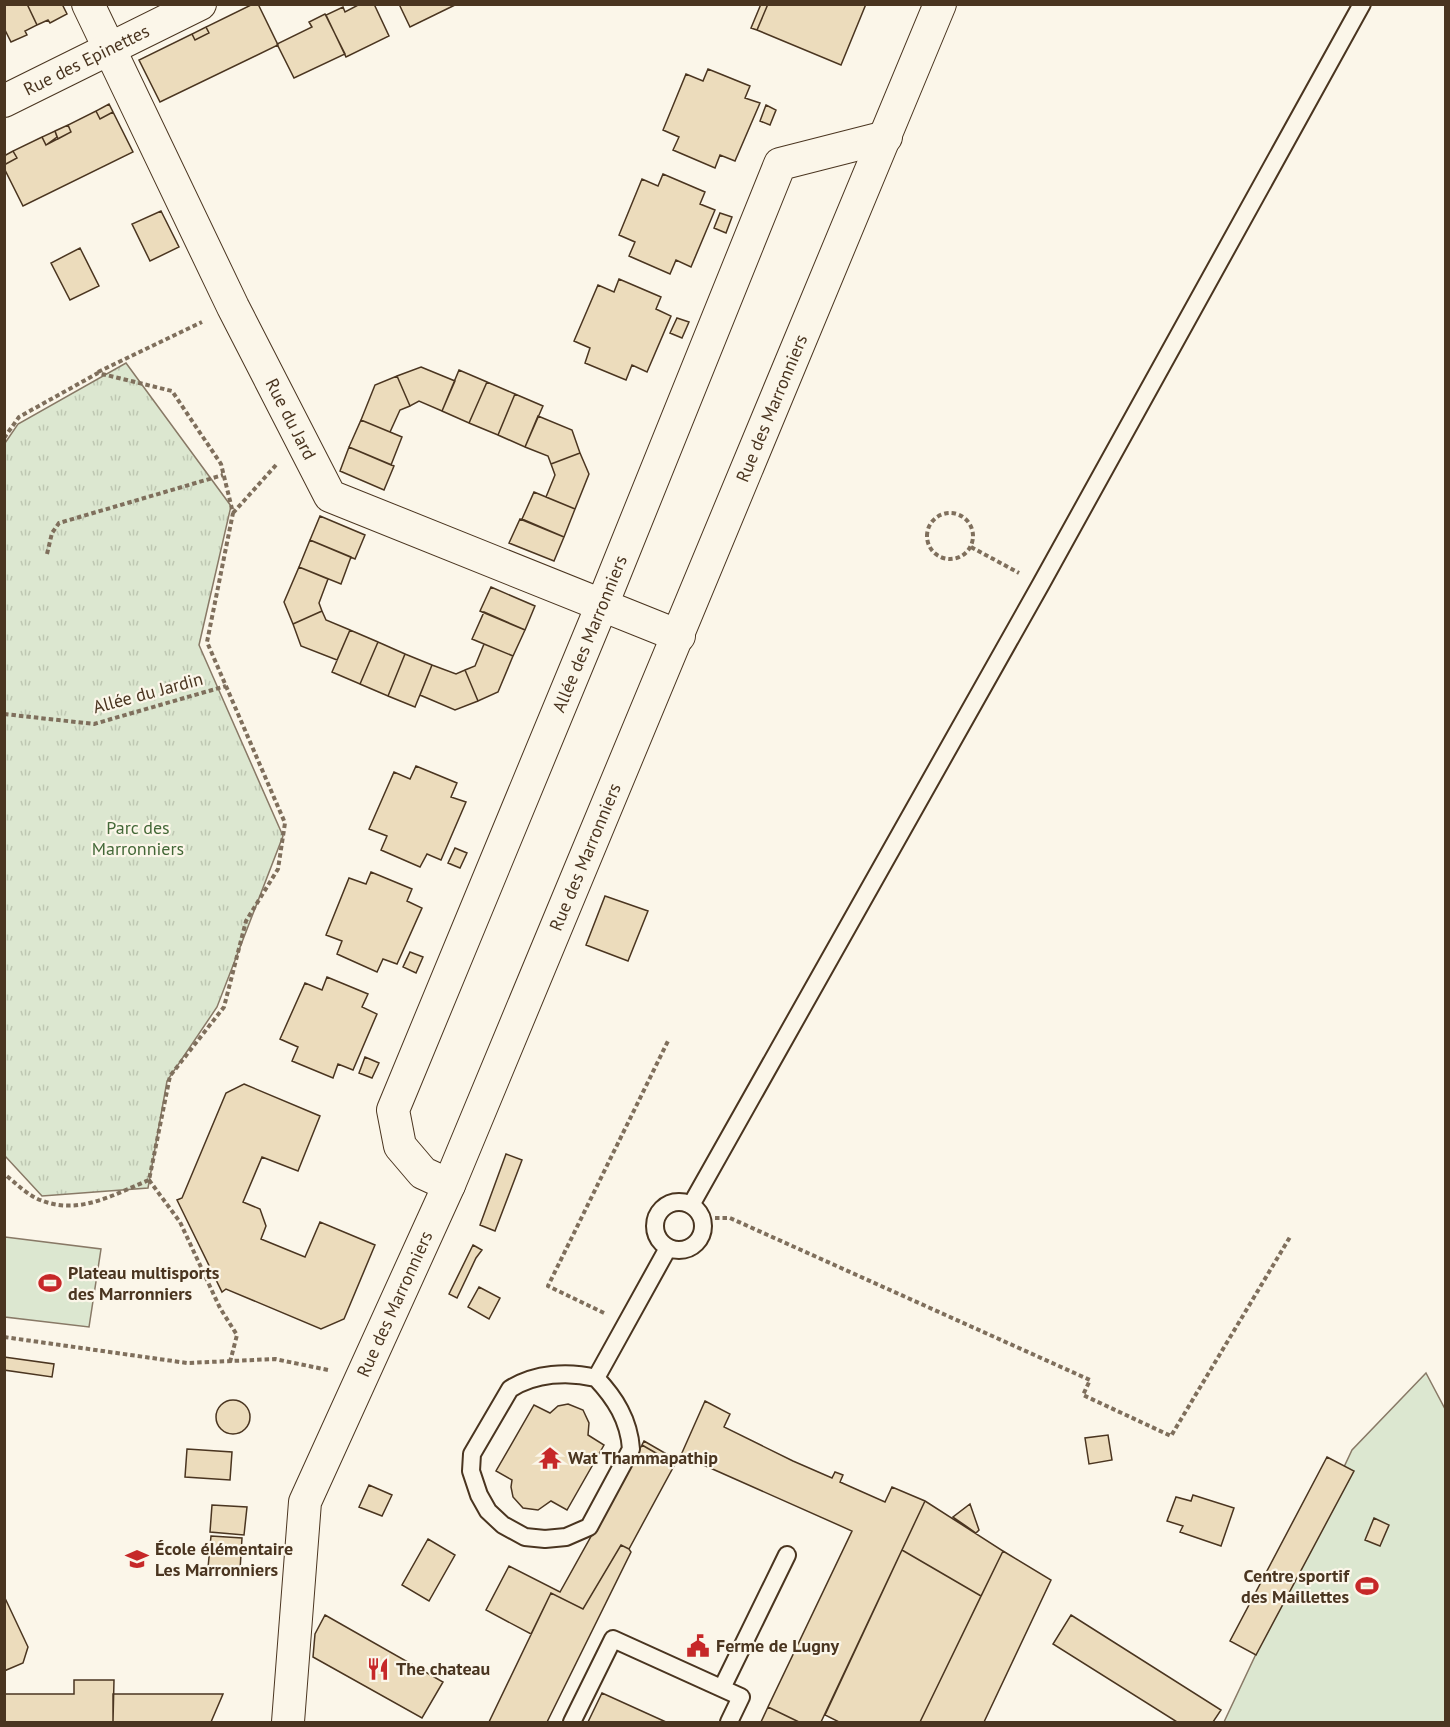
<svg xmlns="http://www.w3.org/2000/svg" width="1450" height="1727" viewBox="0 0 1450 1727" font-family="'PT Sans',sans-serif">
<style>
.grass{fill:#dce7d0;stroke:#887966;stroke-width:1.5}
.park{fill:url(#park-tufts);stroke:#887966;stroke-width:1.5}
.building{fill:#ecdcbc;stroke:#4a3520;stroke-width:1.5}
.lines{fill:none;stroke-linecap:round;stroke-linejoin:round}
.lane-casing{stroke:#4a3520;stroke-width:20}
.street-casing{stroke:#4a3520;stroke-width:34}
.path{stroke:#7f6f5c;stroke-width:4;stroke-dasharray:4.5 3;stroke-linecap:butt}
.lane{stroke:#fbf6e9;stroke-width:16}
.street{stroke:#fbf6e9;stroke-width:32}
.labels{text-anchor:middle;stroke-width:4.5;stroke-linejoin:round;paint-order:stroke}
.street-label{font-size:18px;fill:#4a3520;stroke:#fbf6e9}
.park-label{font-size:18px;fill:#436837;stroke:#fbf6e9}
.poi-label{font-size:18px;font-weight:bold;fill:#4a3520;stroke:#fbf6e9;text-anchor:start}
</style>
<defs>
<pattern id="park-tufts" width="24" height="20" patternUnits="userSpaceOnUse" patternTransform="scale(1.5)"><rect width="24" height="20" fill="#dce7d0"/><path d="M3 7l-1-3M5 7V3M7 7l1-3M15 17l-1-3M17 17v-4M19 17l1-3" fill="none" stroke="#bec7b2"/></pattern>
</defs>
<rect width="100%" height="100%" fill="#fbf6e9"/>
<!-- grass -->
<path class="grass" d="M5,1237L101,1249L89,1327L5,1317Z
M1426,1373L1445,1409V1722H1224L1352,1450Z"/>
<!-- park -->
<path class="park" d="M126,363L231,506L199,645L283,836L217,1007L167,1081L148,1188L42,1196L5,1156V443L18,424Z"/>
<!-- building -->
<path class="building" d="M4,4H27L37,25L25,31L27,35L11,42L4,28Z
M27,4H62L67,14L50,23L48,20L37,25Z
M253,4H258L278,45L160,102L139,60L192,34L195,40L209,33L206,27Z
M360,4H374L389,36L346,57L326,15L343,7L345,12Z
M399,4H457L410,27Z
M761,4H768L757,30L751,28Z
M768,4H866L841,65L757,30Z
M325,14L345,54L294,78L277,44L312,27L309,22Z
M206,27L209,33L195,40L192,34Z
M708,69L750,86L745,98L760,103L735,161L720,155L715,168L673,150L679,137L663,130L686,74L703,81Z
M109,104L113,112L100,119L96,111Z
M766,105L776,110L770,125L760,121Z
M96,111L100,119L113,112L133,152L23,206L4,168V165L17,158L13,151L42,137L46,145L71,132L68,125Z
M68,125L71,132L58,139L55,131Z
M55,131L57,137L46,145L42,137Z
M13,151L17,158L4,165V156Z
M663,174L705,192L700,204L715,210L691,267L676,260L670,274L629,256L635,242L619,235L642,179L658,186Z
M161,211L179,247L150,261L132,224Z
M720,213L732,217L726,233L714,228Z
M80,248L99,286L70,300L51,263Z
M619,279L661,297L656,309L671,316L647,372L632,365L626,380L585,363L590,348L574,341L598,285L614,292Z
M677,318L689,322L682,338L670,333Z
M421,367L455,381L442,411L419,401L410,406L397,376Z
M459,370L487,382L469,423L442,411Z
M397,376L410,406L400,410L390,432L361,420L375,385Z
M487,382L515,394L498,435L469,423Z
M515,394L543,406L525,447L498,435Z
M538,416L572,430L580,453L551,464L548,456L525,447Z
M361,420L402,437L391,465L349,447Z
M349,447L394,466L384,490L340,471Z
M580,453L589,474L575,509L546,497L555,475L551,464Z
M534,492L575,509L564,537L522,519Z
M320,516L365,535L355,559L310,540Z
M520,519L564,537L554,561L509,543Z
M310,540L351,557L341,584L299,567Z
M299,567L328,579L319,603L322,611L293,624L284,602Z
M491,587L535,606L525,630L480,611Z
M322,611L326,620L350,630L337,660L301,646L293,624Z
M484,612L525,630L513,656L472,639Z
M350,630L378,642L360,684L332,672Z
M378,642L405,654L388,696L360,684Z
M484,644L513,656L498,692L478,701L465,670L475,666Z
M405,654L432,665L415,707L388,696Z
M432,665L456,674L465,670L478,701L455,710L420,695Z
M416,766L457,783L451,797L466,802L441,860L427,854L420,867L381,850L387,836L369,829L394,772L410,779Z
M455,848L467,853L460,868L448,863Z
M371,872L412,889L407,901L422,908L397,964L383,959L377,972L337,954L342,941L326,935L349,878L366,884Z
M605,896L648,911L628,961L586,945Z
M410,952L423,957L416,973L403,967Z
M327,977L368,994L362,1007L377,1014L353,1070L338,1064L333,1078L292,1061L298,1047L280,1039L305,983L322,990Z
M365,1057L379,1063L372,1078L359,1073Z
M244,1084L320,1116L298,1171L262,1157L243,1202L260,1209L266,1226L261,1239L305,1257L320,1222L375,1245L344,1319L321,1329L226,1289L222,1292L177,1200L182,1198L226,1093Z
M506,1154L522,1160L495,1231L480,1225Z
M473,1245L482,1250L476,1258L457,1298L449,1294Z
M479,1287L500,1298L489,1319L468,1307Z
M4,1357L54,1364L52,1377L4,1370Z
M216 1417a17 17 0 1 1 34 0a17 17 0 1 1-34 0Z
M705,1401L730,1414L724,1427L793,1461L832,1478L835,1472L843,1475L840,1482L885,1502L892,1487L925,1501L821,1722H799L768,1707L852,1531L681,1455Z
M568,1404L583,1410L589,1423L588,1435L604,1445L567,1510L551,1501L538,1510L523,1508L513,1497L511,1487L512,1480L496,1471L534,1405L550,1413L558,1406Z
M1108,1435L1112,1460L1089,1464L1085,1438Z
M644,1441L677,1460L675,1464L642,1445Z
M642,1445L675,1464L629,1549L621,1545L583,1609L551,1593L531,1634L486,1610L509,1566L560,1592Z
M187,1449L232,1452L230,1480L185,1477Z
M1327,1457L1354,1471L1256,1655L1230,1641Z
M369,1485L392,1495L382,1516L359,1507Z
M1193,1495L1234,1508L1221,1546L1180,1532L1183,1526L1167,1521L1176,1497L1191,1501Z
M925,1501L1003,1551L981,1596L902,1550Z
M970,1504L979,1530L976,1533L953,1517Z
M212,1505L247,1507L244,1535L210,1532Z
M1374,1518L1389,1525L1380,1546L1365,1540Z
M211,1536L242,1538L240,1570L208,1568Z
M428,1539L455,1555L429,1601L402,1585Z
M621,1545L629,1549L631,1552L547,1722H489L551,1593L583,1609Z
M902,1550L981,1596L920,1722H839L825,1715Z
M1003,1551L1051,1580L984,1722H920Z
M4,1596L28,1647L23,1663L4,1671Z
M325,1615L443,1682L422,1718L313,1657L315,1634Z
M1071,1615L1221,1710L1213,1722H1177L1053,1644Z
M74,1680H114L113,1722H4V1694H74Z
M602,1693L666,1722H588Z
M113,1694H223L211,1722H113Z
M768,1707L799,1722H761Z"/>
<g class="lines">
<!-- lane casing -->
<g class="lane-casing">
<path id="lane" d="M655 1226a24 24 0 1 1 48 0a24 24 0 1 1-48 0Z
M691,1205L1041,584L1362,4
M596,1378C615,1398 629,1420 631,1449L589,1527L566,1537L545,1539L525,1537L503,1525L488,1511L479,1495L471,1471L472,1454L510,1389C535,1373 568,1371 596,1378L668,1248
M722,1688L787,1555
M572,1722L613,1639L741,1697L729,1722"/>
</g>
<!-- street casing -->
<g class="street-casing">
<g id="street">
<path id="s1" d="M88,4L233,307L330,496L679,636"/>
<path id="s2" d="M4,101L200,4"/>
<path id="s3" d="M449,1185L423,1173L400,1146L393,1110L602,605L780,164L886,137"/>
<path id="s4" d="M288,1722L305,1502L449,1185L940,4"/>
</g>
</g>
<!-- path -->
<path class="path" d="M98,372L202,322
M4,438L19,417L98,373L172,391L221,464L233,513L207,642L285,823L278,869L246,921L224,1007L170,1076L149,1180C115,1194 80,1215 43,1201C29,1197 16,1183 4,1174
M927 536a23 23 0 1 1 46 0a23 23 0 1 1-46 0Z
M233,513L276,465
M971,547L1019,573
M47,554L52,533L59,523L223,475
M4,714L94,724L226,686
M149,1180L180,1222L220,1308L237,1335L230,1362
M715,1218H730L1090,1380L1083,1395L1171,1436L1290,1237
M604,1313L548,1286L669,1039
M4,1337L187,1363L275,1359L328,1370"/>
<!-- lane -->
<use href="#lane" class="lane"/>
<!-- street -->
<use href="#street" class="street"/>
</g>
<!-- icons -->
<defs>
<g id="stadium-bare" transform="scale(1.8)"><path d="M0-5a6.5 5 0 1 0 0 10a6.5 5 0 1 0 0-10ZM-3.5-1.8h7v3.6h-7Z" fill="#c62828" stroke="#fbf6e9" stroke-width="2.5" paint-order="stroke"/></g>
<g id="temple-bare" transform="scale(1.8)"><path d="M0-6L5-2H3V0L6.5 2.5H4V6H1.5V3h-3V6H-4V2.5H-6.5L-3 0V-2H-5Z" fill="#c62828" stroke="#fbf6e9" stroke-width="2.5" paint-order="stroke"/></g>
<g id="school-bare" transform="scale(1.8)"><path d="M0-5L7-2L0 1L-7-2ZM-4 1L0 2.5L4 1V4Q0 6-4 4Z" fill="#c62828" stroke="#fbf6e9" stroke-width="2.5" paint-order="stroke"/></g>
<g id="civic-bare" transform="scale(1.8)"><path d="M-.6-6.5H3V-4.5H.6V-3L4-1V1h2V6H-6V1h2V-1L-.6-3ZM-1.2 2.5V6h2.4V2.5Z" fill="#c62828" stroke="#fbf6e9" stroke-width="2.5" paint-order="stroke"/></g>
<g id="restaurant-bare" transform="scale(1.8)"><path d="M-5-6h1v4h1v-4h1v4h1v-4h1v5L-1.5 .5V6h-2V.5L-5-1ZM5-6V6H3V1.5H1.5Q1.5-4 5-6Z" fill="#c62828" stroke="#fbf6e9" stroke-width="2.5" paint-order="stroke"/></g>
</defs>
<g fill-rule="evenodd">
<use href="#stadium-bare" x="50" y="1283"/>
<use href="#temple-bare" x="550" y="1458"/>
<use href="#school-bare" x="137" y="1559"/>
<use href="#stadium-bare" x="1367" y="1586"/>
<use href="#civic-bare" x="698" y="1646"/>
<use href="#restaurant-bare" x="378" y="1669"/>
</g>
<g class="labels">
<!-- street labels -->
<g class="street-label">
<text dy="6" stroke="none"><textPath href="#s2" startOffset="92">Rue des Epinettes</textPath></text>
<text dy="6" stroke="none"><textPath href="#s4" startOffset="1410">Rue des Marronniers</textPath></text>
<text dy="6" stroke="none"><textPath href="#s1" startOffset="462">Rue du Jard</textPath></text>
<text dy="6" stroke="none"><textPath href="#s3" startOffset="616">Allée des Marronniers</textPath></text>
<text transform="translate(148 693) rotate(-15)" y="6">Allée du Jardin</text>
<text dy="6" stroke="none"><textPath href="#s4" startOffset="924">Rue des Marronniers</textPath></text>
<text dy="6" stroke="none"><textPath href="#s4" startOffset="438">Rue des Marronniers</textPath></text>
</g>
<!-- park labels -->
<g class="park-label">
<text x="138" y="834">Parc des<tspan x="138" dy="21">Marronniers</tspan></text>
</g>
<!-- poi labels -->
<g class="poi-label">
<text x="68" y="1279">Plateau multisports<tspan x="68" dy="21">des Marronniers</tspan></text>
<text x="568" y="1464">Wat Thammapathip</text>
<text x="155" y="1555">École élémentaire<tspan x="155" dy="21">Les Marronniers</tspan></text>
<text x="1349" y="1582" text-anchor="end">Centre sportif<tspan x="1349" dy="21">des Maillettes</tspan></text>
<text x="716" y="1652">Ferme de Lugny</text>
<text x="396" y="1675">The chateau</text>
</g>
</g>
<!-- border -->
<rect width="1450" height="1727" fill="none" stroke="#4a3520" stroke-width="12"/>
</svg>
